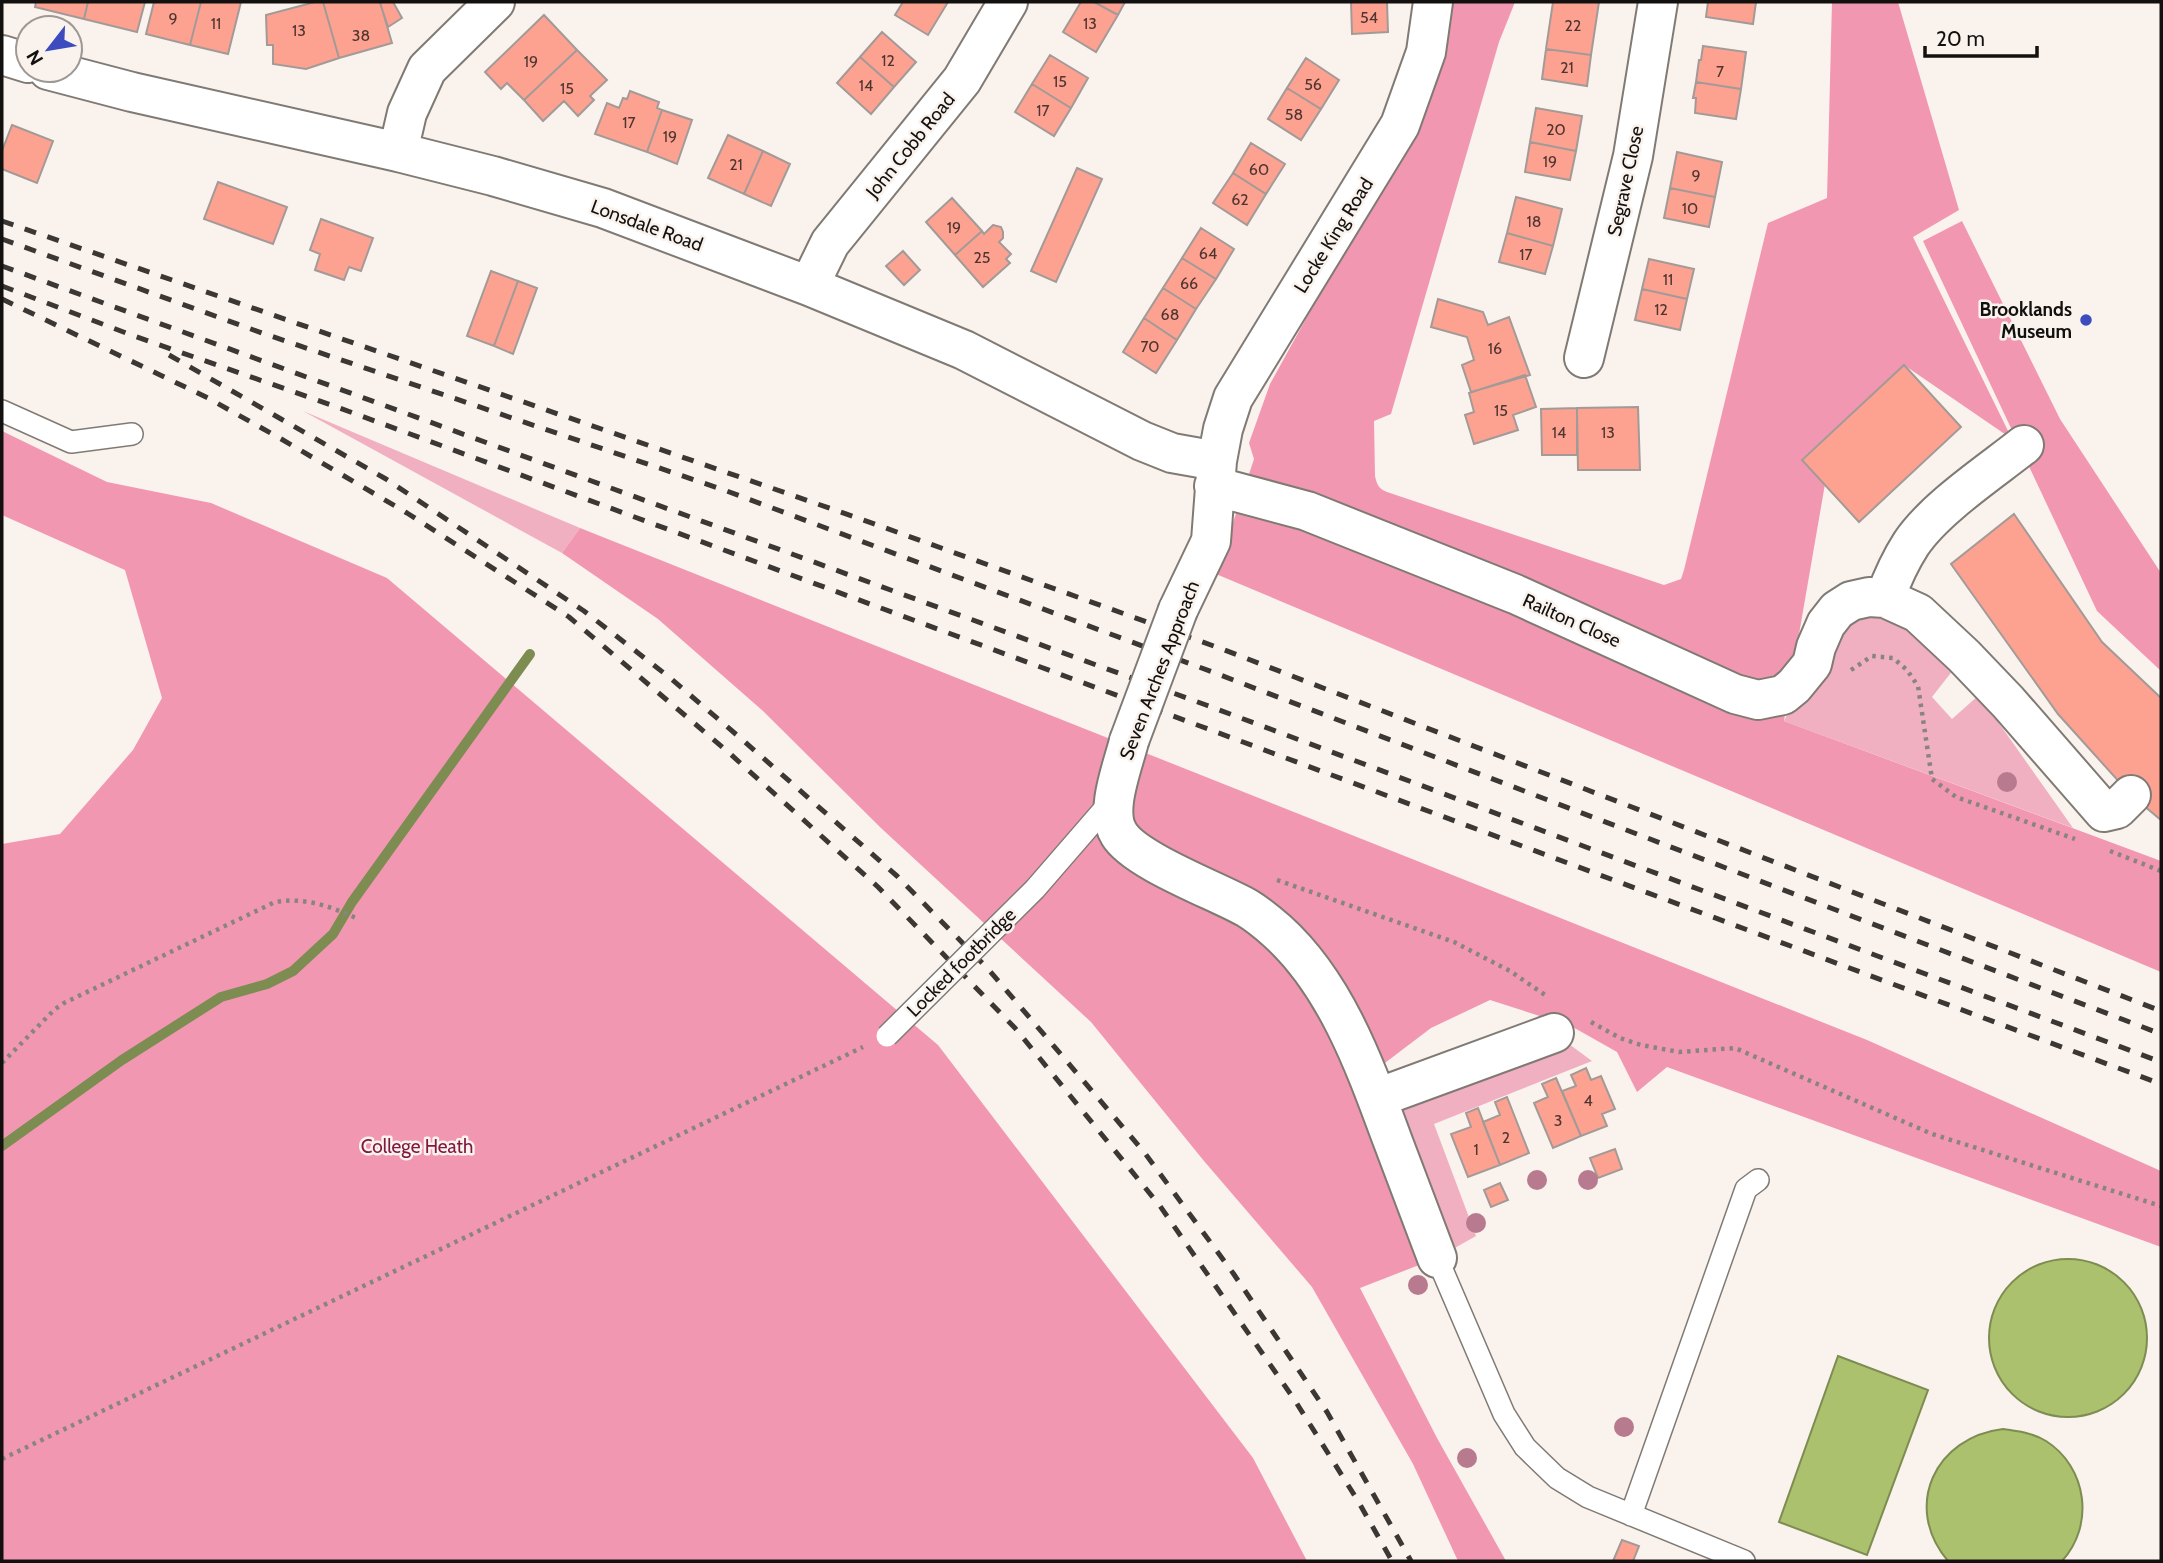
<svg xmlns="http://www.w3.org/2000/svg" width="2163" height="1563" viewBox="0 0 2163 1563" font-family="Cabin,sans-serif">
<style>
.green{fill:#f0b0c1}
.forest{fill:#f297b1}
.water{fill:#abc16d;stroke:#7d8c51;stroke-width:2}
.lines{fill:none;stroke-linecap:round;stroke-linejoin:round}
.stream{stroke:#7d8c51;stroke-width:10}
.building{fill:#fda291;stroke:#a39a98;stroke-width:2}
.lane-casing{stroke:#807a74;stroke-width:24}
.street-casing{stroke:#807a74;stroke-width:42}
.path{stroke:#898480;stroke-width:4.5;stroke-dasharray:3.5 5;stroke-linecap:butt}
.lane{stroke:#fff;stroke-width:21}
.street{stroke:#fff;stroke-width:38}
.rail{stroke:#3a3734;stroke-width:5;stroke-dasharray:12 12;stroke-linecap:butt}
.lane-bridge-casing{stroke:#807a74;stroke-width:24;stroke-linecap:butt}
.street-bridge-casing{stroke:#807a74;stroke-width:42;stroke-linecap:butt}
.lane-bridge{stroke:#fff;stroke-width:21}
.street-bridge{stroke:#fff;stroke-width:38}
.tree{fill:#b77a8f}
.poi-dot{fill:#3c4cbf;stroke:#faf2ec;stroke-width:2.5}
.labels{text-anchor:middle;stroke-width:5;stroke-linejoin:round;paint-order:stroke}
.number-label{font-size:16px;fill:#4e3530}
.street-label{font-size:19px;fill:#13110f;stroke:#faf2ec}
.poi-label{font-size:19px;font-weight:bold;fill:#13110f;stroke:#faf2ec;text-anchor:end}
.park-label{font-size:19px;fill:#811843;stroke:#faf2ec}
</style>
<rect width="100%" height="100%" fill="#faf2ec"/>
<!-- green -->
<path class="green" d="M303,411L580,528L562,553Z
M1885,598L1964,656L1932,697L1952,719L1979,695L2073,828L1784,721L1837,610Z
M1554,1033L1592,1061L1434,1124L1476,1236L1437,1258L1377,1098Z"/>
<!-- forest -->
<path class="forest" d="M1447,2H1515L1499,42L1391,414L1374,421L1375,476C1377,485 1379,489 1387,492L1664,585L1681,579L1684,570L1768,223L1827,198L1832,2H1898L1959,210L1913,237L2012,439L1904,365L1802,459L1825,484L1784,721L2161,861V972L1216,574L1254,459L1249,443L1270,384L1399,150Z
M1962,221L2060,419L2161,573V671L2097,611L1923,241Z
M2,431L107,482L211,503L387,578L938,1045L1253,1458L1307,1561H2V844L60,834L133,750L162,698L125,570L2,515Z
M580,528L1867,1040L2161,1171V1247L1667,1067L1637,1092L1617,1052L1571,1026L1490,1000L1431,1028L1369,1075L1437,1258L1360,1288L1437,1438L1506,1561H1458L1413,1464L1312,1287L1204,1161L1091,1022L881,828L763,711L658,619L562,553Z"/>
<!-- water -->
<path class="water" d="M1989 1338a79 79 0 1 1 158 0a79 79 0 1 1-158 0Z
M1838,1356L1928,1390L1867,1555L1779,1522Z
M2003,1429C2018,1431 2033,1433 2046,1441C2087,1467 2095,1525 2062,1561H1948C1902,1507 1935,1437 2003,1429Z"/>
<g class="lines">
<!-- stream -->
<path class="stream" d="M2,1146L122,1060L221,997L267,984L293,971L333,934L352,902L530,654"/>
</g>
<!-- building -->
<path class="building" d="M36,2H88L84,19L35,7Z
M88,2H145L137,32L84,19Z
M154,2H201L190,45L146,34Z
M201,2H241L228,54L190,45Z
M315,2H323L339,58L306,69L273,64V45H267L266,15Z
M323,2H380L392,43L339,58Z
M383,2H393L402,18L388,27L380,3Z
M903,2H948L928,35L895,15Z
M1081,2H1094L1118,15L1096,52L1063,32Z
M1094,2H1125L1118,15Z
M1351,2H1387L1388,32L1352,34Z
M1553,2H1599L1591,55L1546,49Z
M1708,2H1756L1753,24L1706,17Z
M544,15L577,50L524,100L507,83L501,89L485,72Z
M882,32L916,62L894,87L860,57Z
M1703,46L1746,52L1741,89L1696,82L1699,60H1701Z
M1546,49L1591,55L1587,86L1542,79Z
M577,50L607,80L590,96L594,100L578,116L564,101L543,121L524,100Z
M1050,55L1088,78L1071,108L1032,84Z
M860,57L894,87L871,114L837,83Z
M1306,58L1339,80L1321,109L1287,88Z
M1696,82L1741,89L1736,119L1695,113L1696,98H1693Z
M1032,84L1071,108L1054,136L1015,112Z
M1287,88L1321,109L1301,140L1268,119Z
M630,91L659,102L657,108L662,110L647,152L595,134L607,103L619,108L623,98L627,99Z
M1536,108L1582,116L1576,151L1530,142Z
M662,110L692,120L677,164L647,152Z
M12,125L53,141L37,183L2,169V151Z
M728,135L763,151L744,194L708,178Z
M1530,142L1576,151L1570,180L1525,172Z
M1251,143L1285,164L1266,194L1233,173Z
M763,151L790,164L771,206L744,194Z
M1677,152L1722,162L1715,197L1670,188Z
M1077,168L1102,179L1056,282L1031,271Z
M1233,173L1266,194L1247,225L1213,203Z
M218,182L287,207L273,244L204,219Z
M1670,188L1715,197L1709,227L1664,218Z
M1516,197L1562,209L1553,246L1507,233Z
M952,198L982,231L955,255L926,222Z
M321,219L373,238L361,271L349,267L344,280L315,270L320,254L310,250Z
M993,225L1001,227L1003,232V238L999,242L1011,254L1006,259L1010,263L983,287L955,255L982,231L984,234Z
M1201,228L1234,249L1216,279L1182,258Z
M1507,233L1553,246L1545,274L1499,262Z
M903,251L920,270L904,285L886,266Z
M1182,258L1216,279L1196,309L1163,288Z
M1649,259L1694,269L1687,299L1642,289Z
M491,271L518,281L494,346L467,336Z
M518,281L537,288L513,354L494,346Z
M1163,288L1196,309L1177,340L1144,318Z
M1642,289L1687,299L1680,330L1635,320Z
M1438,299L1483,312L1488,325L1509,317L1530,375L1471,392L1462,365L1474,360L1467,337L1431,327Z
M1144,318L1177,340L1156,373L1123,352Z
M1904,365L1961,427L1859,522L1802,460Z
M1525,375L1536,407L1513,415L1518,430L1474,444L1465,415L1474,412L1469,393Z
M1638,407L1640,470H1578L1577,408Z
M1577,408V455H1542L1541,409Z
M2014,514L2102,642L2161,698V820L2131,795L2058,714L1951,564Z
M1586,1068L1591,1080L1601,1076L1615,1109L1602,1114L1607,1126L1581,1136L1562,1091L1576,1086L1571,1075Z
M1556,1078L1581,1136L1553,1148L1534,1103L1548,1097L1542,1084Z
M1507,1097L1529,1153L1500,1165L1483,1122L1500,1115L1495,1102Z
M1478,1108L1500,1165L1468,1177L1451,1134L1471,1127L1466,1113Z
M1615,1149L1622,1169L1598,1178L1590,1158Z
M1500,1183L1508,1200L1491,1207L1484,1190Z
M1622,1540L1639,1546L1633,1561H1613Z"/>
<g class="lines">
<!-- lane casing -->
<g class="lane-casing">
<path id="lane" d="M2,411L71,442L132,434
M1035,889L1113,799
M1437,1258L1504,1414L1525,1447L1557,1478L1588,1497L1744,1561
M1631,1515L1746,1189L1758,1180"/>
</g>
<!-- street casing -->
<g class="street-casing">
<path id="street" d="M2,55L28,63
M48,70L132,92L398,152L493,176L603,208L809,286L964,350L1142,441L1172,453L1217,461
M398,152L407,113L427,69L495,2
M809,286L830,243L962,80L1008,2
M1584,358L1633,156L1658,2
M1214,486L1307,511L1515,594L1735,694L1758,700L1783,695L1794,686L1812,664L1816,647L1826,624L1837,610L1851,601L1869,597L1885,598L1918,613L1964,656L2008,702L2104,812L2117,809L2131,795
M1885,598C1892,579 1900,561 1911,544C1934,509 1990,472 2024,445
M1178,610L1211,541L1217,461L1223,429L1233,398L1400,125L1426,52L1433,2
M1129,741C1123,766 1104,811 1119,834C1135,861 1217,891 1247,908C1257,914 1268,923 1277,931C1336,984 1365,1066 1392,1139C1407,1179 1422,1219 1437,1258
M1377,1098L1554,1033"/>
</g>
<!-- path -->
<path class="path" d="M1851,670L1872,656L1893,658L1907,670L1918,686L1932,779L1956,797L2075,839
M2110,851L2161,871
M1277,880L1454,942L1510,971L1548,997
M1591,1022L1620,1038L1641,1045L1679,1052L1735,1048L1932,1134L2161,1206
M2,1063L54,1010L64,1003L275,902C304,897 330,906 356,918
M2,1459L863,1047"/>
<!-- lane -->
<use href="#lane" class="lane"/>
<!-- street -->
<use href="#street" class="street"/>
<!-- rail -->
<path class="rail" d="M2,221L855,517L1222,649L2161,1011
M2,239L262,333L724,490L1215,673L2161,1034
M2,266L1206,705L2161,1062
M2,286L134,336L337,407L1200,726L2161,1084
M2,299L208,398L283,440L407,513L569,617L727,751L878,887L1015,1028L1160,1206L1294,1399L1358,1501L1392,1561
M169,355L386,479L584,611L669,677L745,742L897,876L989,970L1144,1152L1233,1273L1327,1412L1411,1561"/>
<!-- lane-bridge casing -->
<g class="lane-bridge-casing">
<path id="lane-bridge" d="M887,1036L1035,889"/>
</g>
<!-- street-bridge casing -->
<g class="street-bridge-casing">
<path id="street-bridge" d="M1129,741L1178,610"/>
</g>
<!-- lane-bridge -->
<use href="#lane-bridge" class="lane-bridge"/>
<!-- street-bridge -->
<use href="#street-bridge" class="street-bridge"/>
</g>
<!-- trees -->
<g class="tree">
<circle cx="2007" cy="782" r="10"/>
<circle cx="1537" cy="1180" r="10"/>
<circle cx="1588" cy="1180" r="10"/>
<circle cx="1476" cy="1223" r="10"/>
<circle cx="1418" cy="1285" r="10"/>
<circle cx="1624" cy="1427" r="10"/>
<circle cx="1467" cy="1458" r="10"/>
</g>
<!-- markers -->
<circle class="poi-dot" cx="2086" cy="320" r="7"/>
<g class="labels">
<!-- number labels -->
<g class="number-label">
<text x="1369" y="23">54</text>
<text x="173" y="24">9</text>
<text x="216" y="29">11</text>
<text x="1090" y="29">13</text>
<text x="1573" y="31">22</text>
<text x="299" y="36">13</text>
<text x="361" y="41">38</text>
<text x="888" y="66">12</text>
<text x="531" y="67">19</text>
<text x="1567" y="73">21</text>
<text x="1720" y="77">7</text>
<text x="1060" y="87">15</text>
<text x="1313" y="90">56</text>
<text x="866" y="91">14</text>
<text x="567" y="94">15</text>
<text x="1043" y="116">17</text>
<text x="1294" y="120">58</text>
<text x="629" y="128">17</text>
<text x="1556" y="135">20</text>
<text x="670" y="142">19</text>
<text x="1550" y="167">19</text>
<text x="736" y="170">21</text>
<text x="1259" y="175">60</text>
<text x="1696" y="181">9</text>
<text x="1240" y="205">62</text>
<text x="1690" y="214">10</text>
<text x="1534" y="227">18</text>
<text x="954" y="233">19</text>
<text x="1208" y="259">64</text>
<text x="1526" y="260">17</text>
<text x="982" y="263">25</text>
<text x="1668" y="285">11</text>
<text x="1189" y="289">66</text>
<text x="1661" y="315">12</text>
<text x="1170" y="320">68</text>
<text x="1150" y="352">70</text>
<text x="1495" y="354">16</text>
<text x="1501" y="416">15</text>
<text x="1559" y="438">14</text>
<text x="1608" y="438">13</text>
<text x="1588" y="1106">4</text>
<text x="1558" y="1126">3</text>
<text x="1506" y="1143">2</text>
<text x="1476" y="1155">1</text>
</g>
<!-- street labels -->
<g class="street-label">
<text transform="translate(910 145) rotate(-51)" y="7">John Cobb Road</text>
<text transform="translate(1625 181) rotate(-78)" y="7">Segrave Close</text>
<text transform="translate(647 225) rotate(20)" y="7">Lonsdale Road</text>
<text transform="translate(1333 235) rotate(-58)" y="7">Locke King Road</text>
<text transform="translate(1572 620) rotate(24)" y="7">Railton Close</text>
<text transform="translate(1159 670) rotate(-69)" y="7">Seven Arches Approach</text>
<text transform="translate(961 962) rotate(-45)" y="7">Locked footbridge</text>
</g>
<!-- poi labels -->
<g class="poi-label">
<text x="2072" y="316">Brooklands<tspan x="2072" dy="22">Museum</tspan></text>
</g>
<!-- park labels -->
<g class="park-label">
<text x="417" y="1153">College Heath</text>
</g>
</g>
<!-- border -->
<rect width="2163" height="1563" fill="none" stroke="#13110f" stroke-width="7"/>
<!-- north arrow -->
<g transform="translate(49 49) rotate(239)"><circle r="33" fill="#faf2ec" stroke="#9e9894" stroke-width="2"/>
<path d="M0-5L12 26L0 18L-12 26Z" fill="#3c4cbf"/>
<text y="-10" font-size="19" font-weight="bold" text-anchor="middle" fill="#13110f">N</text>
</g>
<!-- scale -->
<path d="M1925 46v10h112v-10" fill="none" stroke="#13110f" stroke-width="3.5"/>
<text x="1936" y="46" font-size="21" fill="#13110f" stroke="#faf2ec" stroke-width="5" paint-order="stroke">20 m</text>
</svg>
